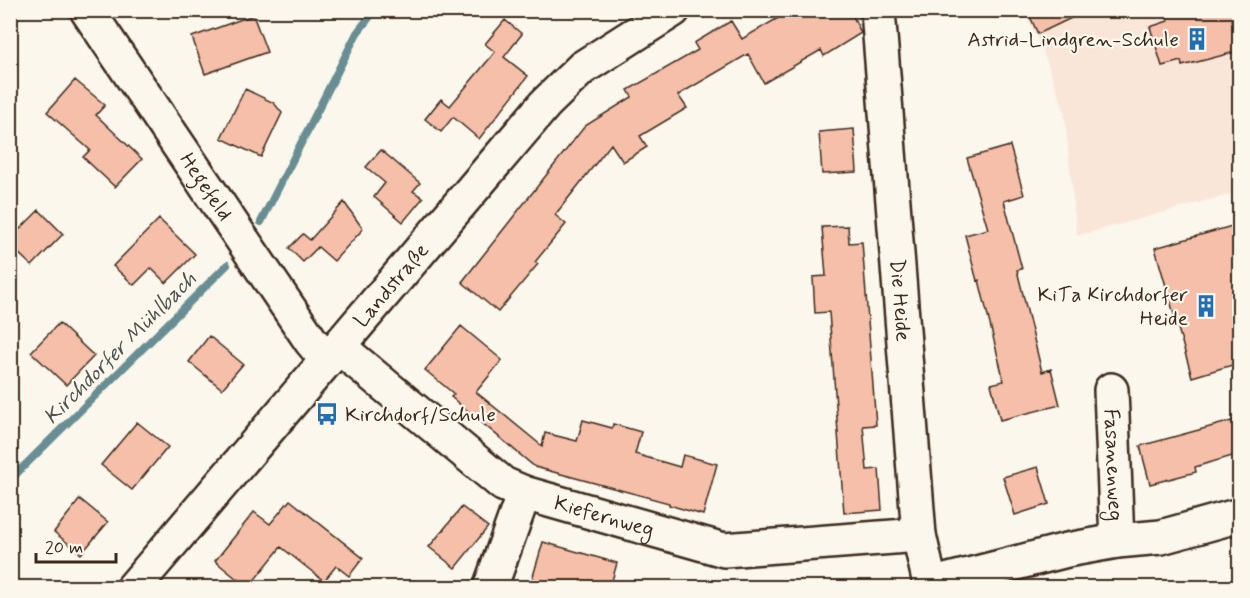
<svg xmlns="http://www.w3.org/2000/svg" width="1250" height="598" viewBox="0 0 1250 598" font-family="Mynerve,sans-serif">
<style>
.built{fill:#fae6d8}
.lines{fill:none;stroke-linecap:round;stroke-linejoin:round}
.stream{stroke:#678e94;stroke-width:8}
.building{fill:#f6bfa9;stroke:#3b2a1e;stroke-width:1.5}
.minor-casing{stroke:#3b2a1e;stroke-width:38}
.minor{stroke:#fbf7ec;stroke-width:33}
.labels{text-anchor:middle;stroke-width:4.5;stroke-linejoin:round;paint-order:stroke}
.poi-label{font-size:21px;fill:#3b2a1e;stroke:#fbf7ec;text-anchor:end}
.street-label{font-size:21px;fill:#3b2a1e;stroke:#fbf7ec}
.water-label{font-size:22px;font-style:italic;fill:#4d544f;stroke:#fbf7ec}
</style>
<rect width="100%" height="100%" fill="#fbf7ec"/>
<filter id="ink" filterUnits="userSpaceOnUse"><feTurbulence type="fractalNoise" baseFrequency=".0167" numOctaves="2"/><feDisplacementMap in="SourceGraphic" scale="12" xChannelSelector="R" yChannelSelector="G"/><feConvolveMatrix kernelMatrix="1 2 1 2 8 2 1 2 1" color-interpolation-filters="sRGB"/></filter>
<g filter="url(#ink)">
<!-- built -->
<path class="built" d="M1024,11H1239V192L1077,236L1064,110L1041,46Z"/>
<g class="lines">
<!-- stream -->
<path class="stream" d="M261,222L357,33L375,10
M10,480L227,265"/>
</g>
<!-- building -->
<path class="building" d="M792,10H850L861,33L824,56L821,50L764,83L748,54L678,95L687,108L640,136L647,147L623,162L611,144L555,215L566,224L535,262L538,264L498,312L462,282L585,126L632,97L628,90L698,50L694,43L731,21L742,39Z
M1027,10H1088L1038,34Z
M1169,10H1239V51L1182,66L1181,61L1162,66L1150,27L1168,21L1166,16L1170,15Z
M253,15L267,52L205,74L192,37Z
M505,20L522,34L504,57L528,76L479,139L453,117L441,132L425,119L441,99L450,106L495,52L485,44Z
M75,80L105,105L96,115L142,159L115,187L83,157L90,150L47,112Z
M245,89L274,103L282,113L261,157L221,138Z
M854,129L857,172L822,174L819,132Z
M1010,146L1024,195L1004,201L1022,269L1017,270L1042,372L1051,369L1060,405L1000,420L991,384L1004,381L979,280L977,281L965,235L988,229L967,158Z
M381,150L420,183L413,191L423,198L403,222L374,197L385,183L366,167Z
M344,202L363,229L334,261L318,247L303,262L289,248L303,234L310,240Z
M39,210L63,234L32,266L10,245V239Z
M159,219L195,254L166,283L151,268L134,285L113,266Z
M1239,224V363L1192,377L1155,248Z
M848,226L849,243L862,242L876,425L863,426L867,470L879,469L882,510L844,513L829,312L815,313L813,277L826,276L822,227Z
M59,323L94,356L66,385L31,352Z
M461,326L502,360L476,392L542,446L545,433L577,441L583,420L612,428L613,424L641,432L635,454L680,467L683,455L717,464L703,515L669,505V503L535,467L451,397L454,394L425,370Z
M209,336L243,364L222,389L189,362Z
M1239,419V454L1195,467L1196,472L1150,484L1140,446Z
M137,422L168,447L132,490L101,465Z
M1038,467L1049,504L1015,515L1003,477Z
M80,499L108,522L81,554L54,532Z
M290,500L363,558L349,576L336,566L324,581L281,547L248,588L215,561L254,512L270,524Z
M462,507L488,527L455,568L429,547Z
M543,542L617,563L610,588H547L531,583Z"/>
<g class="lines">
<!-- minor casing -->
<g class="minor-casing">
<g id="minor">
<path id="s1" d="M87,10L311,341L327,360"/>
<path id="s2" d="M878,10L919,535L931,588"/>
<path id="s3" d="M339,347L503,484L524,493L724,550L919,535"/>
<path id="s4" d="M1111,390L1117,541"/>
<path d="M930,585L1067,550L1117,541L1161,537L1240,515"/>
<path id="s5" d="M133,588L545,104L582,68L673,10"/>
<path d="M490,588L524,493"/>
</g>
</g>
<!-- minor -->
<use href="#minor" class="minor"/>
</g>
</g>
<!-- icons -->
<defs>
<g id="building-bare" transform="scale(1.8)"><path d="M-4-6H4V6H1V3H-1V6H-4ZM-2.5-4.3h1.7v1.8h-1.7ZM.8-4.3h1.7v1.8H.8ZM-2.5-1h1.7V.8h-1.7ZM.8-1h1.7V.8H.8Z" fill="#1f6fb2" stroke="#fbf7ec" stroke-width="2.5" paint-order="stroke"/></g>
<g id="bus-bare" transform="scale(1.8)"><path d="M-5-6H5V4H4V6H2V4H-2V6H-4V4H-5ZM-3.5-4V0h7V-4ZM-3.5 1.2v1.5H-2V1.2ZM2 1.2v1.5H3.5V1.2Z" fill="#1f6fb2" stroke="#fbf7ec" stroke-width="2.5" paint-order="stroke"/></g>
</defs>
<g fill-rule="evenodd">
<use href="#building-bare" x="1197" y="39"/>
<use href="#building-bare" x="1206" y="306"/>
<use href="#bus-bare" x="327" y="414"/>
</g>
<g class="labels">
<!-- poi labels -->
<g class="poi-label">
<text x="1179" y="46">Astrid-Lindgren-Schule</text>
<text x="1188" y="301">KiTa Kirchdorfer<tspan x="1188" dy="24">Heide</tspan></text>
<text x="345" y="421" text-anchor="start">Kirchdorf/Schule</text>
</g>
<!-- street labels -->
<g class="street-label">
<text dy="7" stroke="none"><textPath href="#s1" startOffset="213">Hegefeld</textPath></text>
<text dy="7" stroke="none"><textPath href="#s5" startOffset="398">Landstraße</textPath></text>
<text dy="7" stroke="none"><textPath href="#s2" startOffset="291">Die Heide</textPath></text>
<text dy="7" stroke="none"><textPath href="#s4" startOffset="75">Fasanenweg</textPath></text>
<text dy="7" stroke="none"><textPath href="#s3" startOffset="320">Kiefernweg</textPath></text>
</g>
<!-- water labels -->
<g class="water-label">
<text transform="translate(119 347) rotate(-45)" y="8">Kirchdorfer Mühlbach</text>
</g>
</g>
<!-- margin -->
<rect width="1250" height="598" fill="none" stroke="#fbf7ec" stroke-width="36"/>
<rect x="18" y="18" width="1214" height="562" fill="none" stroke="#3b2a1e" stroke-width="2" filter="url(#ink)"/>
<!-- scale -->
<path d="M36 553v9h80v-9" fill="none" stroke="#3b2a1e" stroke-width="3"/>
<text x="45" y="553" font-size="18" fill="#3b2a1e" stroke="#fbf7ec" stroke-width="4.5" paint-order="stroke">20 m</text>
</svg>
